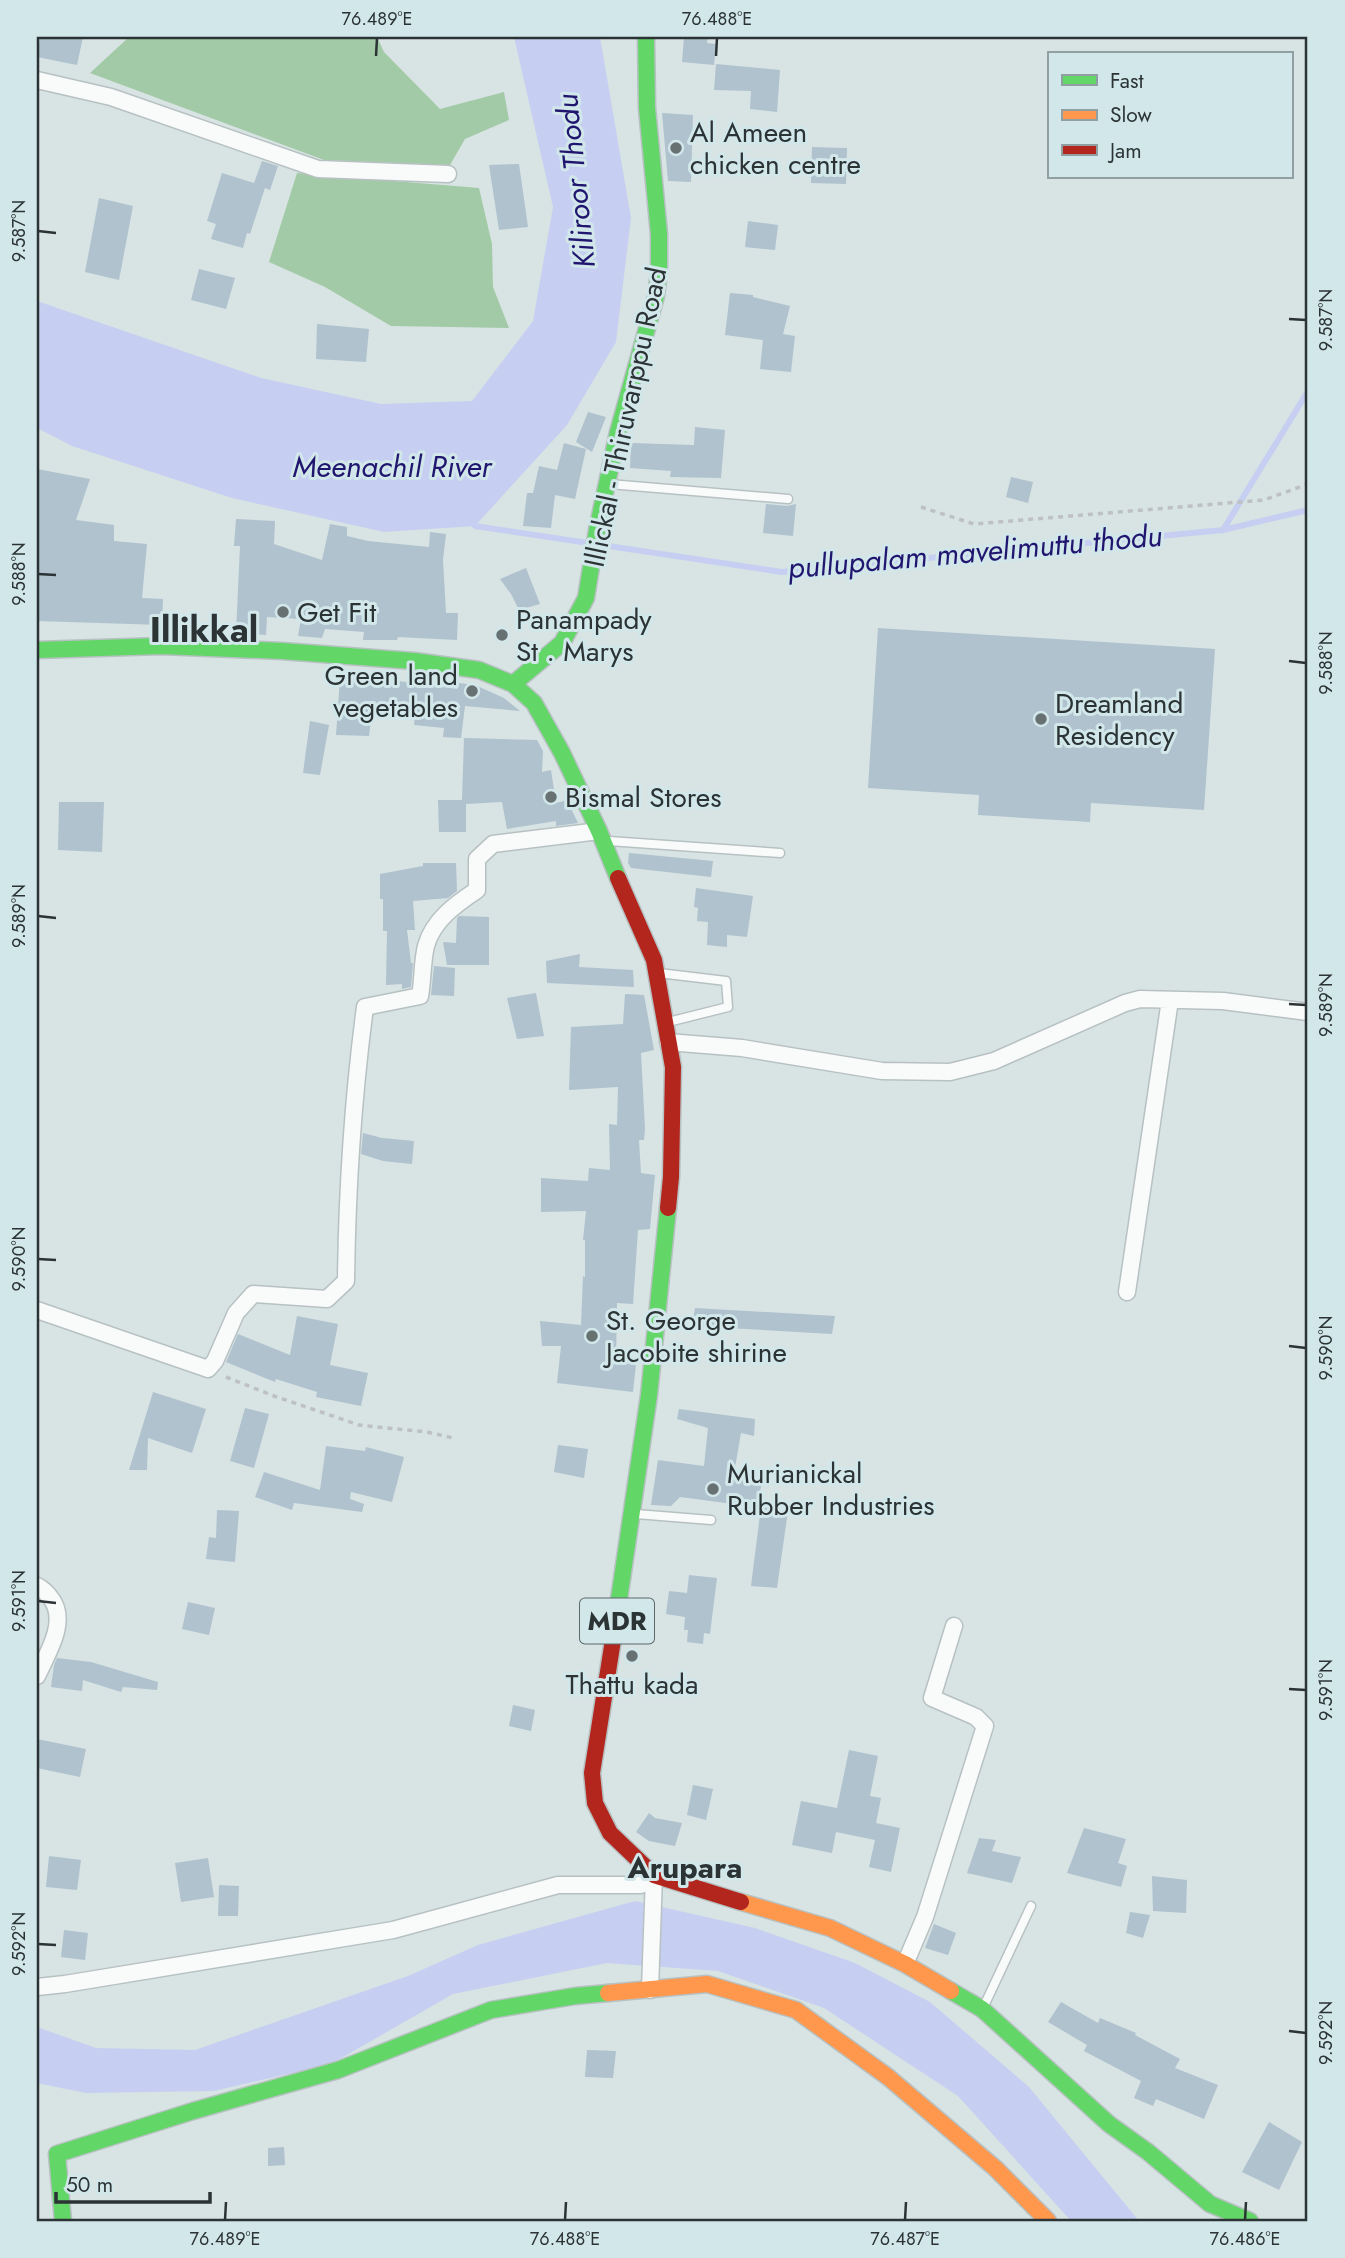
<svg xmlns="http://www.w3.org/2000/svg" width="1345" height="2258" viewBox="0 0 1345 2258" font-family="Jost,sans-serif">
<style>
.forest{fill:#a3caa6}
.water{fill:#c6cff1}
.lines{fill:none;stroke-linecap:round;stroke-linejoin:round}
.stream{stroke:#c6cff1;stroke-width:6}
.building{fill:#afc2ce}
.lane-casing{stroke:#b8c1c2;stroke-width:11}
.street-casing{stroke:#b8c1c2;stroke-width:19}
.fast-casing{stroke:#b8c1c2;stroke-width:19}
.slow-casing{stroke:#b8c1c2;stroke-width:19}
.jam-casing{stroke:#b8c1c2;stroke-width:19}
.path{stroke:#bdc1c1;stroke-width:3.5;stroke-dasharray:5 5;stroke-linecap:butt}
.lane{stroke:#f9fbfb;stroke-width:8}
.street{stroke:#f9fbfb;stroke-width:16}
.fast{stroke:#63d668;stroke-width:16}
.slow{stroke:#ff974d;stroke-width:16}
.jam{stroke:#b3261e;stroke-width:16}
.ticks{fill:none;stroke:#2b3335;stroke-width:2.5}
.poi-dot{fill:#687172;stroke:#d2e7ea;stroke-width:2.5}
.labels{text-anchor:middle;stroke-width:6;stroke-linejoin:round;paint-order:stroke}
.shield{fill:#d2e7ea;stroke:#5d696b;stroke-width:2}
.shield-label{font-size:26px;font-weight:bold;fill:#2b3335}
.poi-label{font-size:28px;fill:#2b3335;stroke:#d2e7ea;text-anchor:start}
.street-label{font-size:28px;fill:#2b3335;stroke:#d2e7ea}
.water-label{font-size:30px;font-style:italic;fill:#20166f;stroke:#d2e7ea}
.neighbourhood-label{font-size:30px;font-weight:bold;fill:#2b3335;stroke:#d2e7ea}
.district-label{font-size:35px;font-weight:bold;fill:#2b3335;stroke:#d2e7ea}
.neatline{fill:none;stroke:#2b3335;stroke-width:2.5}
.ticks-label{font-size:18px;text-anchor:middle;fill:#2b3335}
</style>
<rect width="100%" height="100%" fill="#d8e3e4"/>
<!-- forest -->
<path class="forest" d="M129,37H377L384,52L440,109L504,92L509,120L465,139L450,165L324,160L90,73Z
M297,173L479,188L492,244L493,287L509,328L391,326L325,287L269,262Z"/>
<!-- water -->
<path class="water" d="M514,37H600L631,218L616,342L567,425L475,526L384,532L232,498L72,446L37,428V301L261,378L381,404L472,401L533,321L553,207Z
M635,1901L755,1928L855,1963L930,2002L1029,2087L1139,2221H1071L958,2096L824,2008L718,1971L607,1963L453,1994L331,2064L214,2091L86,2093L37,2083V2027L96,2048L195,2050L408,1976L478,1945Z"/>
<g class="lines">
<!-- stream -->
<path class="stream" d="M475,526L782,572L1223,530L1308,510
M1223,530L1308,391"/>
</g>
<!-- building -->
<path class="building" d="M40,37H83L77,65L37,57Z
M684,37H708L707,43L716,44L714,65L682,62Z
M716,64L780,70L777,112L750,109L751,91L714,90Z
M662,113L693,115L691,182L668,181Z
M812,147L847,148L846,184L811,183Z
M262,161L278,166L270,190L265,188L250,234L247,233L243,248L211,239L216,224L207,221L222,173L254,183Z
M519,164L528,227L499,230L489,165Z
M99,198L133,206L119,280L85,272Z
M748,221L778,225L775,250L745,247Z
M199,269L235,278L226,309L191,300Z
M730,293L753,295V297L790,306L783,334L795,336L791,372L760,369L763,340L725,335Z
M317,324L369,329L366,362L316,359Z
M588,412L606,417L592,452L576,442Z
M695,427L725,430L721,478L670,477L671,471L630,468L631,443L694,445Z
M564,443L586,449L575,499L555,495L551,528L523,526L527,493H533L539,466L557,470Z
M37,469L90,479L76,520L114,525V541L147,544L142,598L163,599L162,625L37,621Z
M1011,477L1033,482L1028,503L1006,497Z
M766,504L787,506L796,504L793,536L763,533Z
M236,519L275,521L274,544L322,560L330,524L347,527V536L368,541L429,547L430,532L446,534L443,560L446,613H458L457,640L398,637L397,640H363L364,632L325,629L322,638L298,636L301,619L267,617L266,635L236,633L240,546H234Z
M526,568L540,604L519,610L511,594L500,579Z
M878,628L1215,649L1204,810L1091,803L1090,822L978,815L979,795L868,788Z
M354,675L457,689L459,683L475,685L504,698L520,711L465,706L461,738L443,737L444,728L414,725L415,714L372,711L369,736L336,735L340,678L353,679Z
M310,721L329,725L320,775L303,773Z
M464,738L537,740L543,751L542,772L551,770L556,803L567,800L578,823L556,826V821L507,829L502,802L466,804V832H439L438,800H462Z
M59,802H104L102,852L58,850Z
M629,853L713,861L711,877L631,868L628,863Z
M423,863H456L457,891L448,898L413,901L415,930H407L411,963H413L411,987L402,989V984L386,985L387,931H383V899H380V874L423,866Z
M696,888L753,896L747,937L727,935V947L707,945L708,922L697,921L698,908L694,907Z
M459,916L489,917V965H447L443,942L456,943L457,918Z
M580,954L579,967L633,970L634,987L547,983L546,961Z
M434,966L455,968L454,996L431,995Z
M536,993L544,1036L517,1039L507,998Z
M625,994L644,995L654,1050L641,1053L645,1129L644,1140H639L641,1173L655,1175L650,1229L638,1230L633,1304L617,1303L616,1362L636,1364L633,1392L557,1383L561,1346H542L540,1321L581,1325L583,1276L585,1277V1240H583L586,1211L541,1212V1178L588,1181L589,1168L610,1170L609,1124L617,1125L618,1087L569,1090L571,1027L623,1024Z
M363,1133L382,1138L414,1141L412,1164L383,1161L361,1154Z
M695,1308L835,1316L832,1334L692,1326Z
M297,1316L338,1324L330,1365L368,1373L361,1406L316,1397L317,1392L276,1379L275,1382L226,1362L238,1334L290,1355Z
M153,1392L206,1409L192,1453L148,1438L147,1470H129Z
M245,1408L269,1414L254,1468L230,1461Z
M679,1409L755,1419L754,1436L741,1433L733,1479L762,1483L756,1507L680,1497L671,1506L651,1505L658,1460L704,1466L708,1428L677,1419Z
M558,1445L588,1449L584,1478L554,1472Z
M326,1446L365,1451L366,1447L404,1457L392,1502L351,1492L350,1499L364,1504L362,1512L294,1503L292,1510L255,1497L264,1472L320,1490Z
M761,1507L788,1511L777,1588L751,1586Z
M217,1510L239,1511L235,1562L206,1559L209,1537L216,1538Z
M689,1575L717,1578L710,1634L704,1633L703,1644L687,1642L688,1630H684L685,1617L666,1614L669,1591L687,1593Z
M188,1602L215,1608L209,1635L182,1629Z
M57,1658L91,1662L158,1682L157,1690L123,1687L121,1692L83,1680L82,1691L51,1687L54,1665Z
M513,1705L535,1710L531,1731L509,1726Z
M37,1739L86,1749L80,1777L37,1768Z
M849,1750L878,1756L870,1796L881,1798L876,1823L900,1828L891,1872L869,1867L875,1840L836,1832L832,1853L792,1845L801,1801L837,1808Z
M693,1785L713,1789L706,1820L687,1815Z
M649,1813L655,1818L682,1823L675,1846L649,1841L636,1832Z
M1084,1828L1126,1839L1118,1863L1127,1866L1121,1887L1067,1873Z
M979,1838L996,1840L992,1851L1021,1857L1012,1883L967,1873Z
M49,1856L81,1860L77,1890L46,1887Z
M208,1858L214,1897L181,1902L175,1863Z
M1152,1876L1187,1880L1186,1913L1153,1911Z
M219,1885L239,1886L238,1916H218Z
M1130,1912L1150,1915L1143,1938L1126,1933Z
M934,1924L956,1933L948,1955L925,1948Z
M64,1930L88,1933L85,1960L61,1957Z
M1061,2002L1098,2023L1100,2018L1136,2033L1135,2035L1180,2059L1175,2068L1218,2085L1204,2119L1156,2099L1153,2106L1134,2098L1141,2081L1084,2051L1087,2045L1048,2022Z
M587,2050L616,2051L613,2078L585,2077Z
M1269,2122L1302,2142L1279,2190L1242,2172Z
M284,2147L285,2165L268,2166V2148Z"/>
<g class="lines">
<!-- lane casing -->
<g class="lane-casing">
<path id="lane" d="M609,484L788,499
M609,841L780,853
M659,973L726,981L728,1007L668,1022
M636,1514L711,1520
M984,2006L1031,1906"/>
</g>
<!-- street casing -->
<g class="street-casing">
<path id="street" d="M37,80L111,97L318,169L448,174
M668,1042L742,1048L882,1071L950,1072L994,1061L1125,1003L1140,999L1223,1001L1308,1012
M1127,1292L1170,1000
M37,1310L208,1369L215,1361L236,1313L253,1294L327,1299L346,1281C347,1189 353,1098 365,1007L420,996C423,980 422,962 426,946C433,920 456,904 477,890V859L493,844L599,831
M37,1586C43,1589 45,1591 50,1597C69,1620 48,1652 37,1676
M905,1964L925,1917L985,1726L976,1717L932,1698L954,1626
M37,1987L65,1984L393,1930L558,1885H641L654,1875
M650,1990L654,1875"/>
</g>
<!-- fast casing -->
<g class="fast-casing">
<path id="fast" d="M37,650L161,646L282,651L414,661L479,670L513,684L534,703L562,753L599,831L618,878
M513,684L562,643L586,598L597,530L618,432L656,296L659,272V234L647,108L646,37
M613,1640L649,1395L668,1208
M951,1991L982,2009L1109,2124L1148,2152L1210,2204L1250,2221
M63,2221L57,2154L193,2111L338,2070L491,2010L575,1996L608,1993"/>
</g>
<!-- slow casing -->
<g class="slow-casing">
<path id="slow" d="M741,1902L830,1928L905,1964L951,1991
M608,1993L707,1984L796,2010L888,2077L995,2168L1048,2221"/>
</g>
<!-- jam casing -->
<g class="jam-casing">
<path id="jam" d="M618,878L654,960L673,1067L671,1177L668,1208
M613,1640L592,1773L595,1803L610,1833L654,1875L741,1902"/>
</g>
<!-- path -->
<path class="path" d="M921,507L974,524L1264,500L1308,484
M226,1377L274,1396L359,1425L427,1432L453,1438"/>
<!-- lane -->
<use href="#lane" class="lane"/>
<!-- street -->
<use href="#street" class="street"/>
<!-- fast -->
<use href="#fast" class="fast"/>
<!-- slow -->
<use href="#slow" class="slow"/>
<!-- jam -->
<use href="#jam" class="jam"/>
</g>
<!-- ticks -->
<path class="ticks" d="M376,56L377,38M716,56L717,38M38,231L56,233M1289,319L1306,320M38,574L56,575M1289,661L1306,663M38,916L56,918M1289,1004L1306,1005M38,1259L56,1260M1289,1346L1306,1348M38,1601L56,1603M1289,1689L1306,1690M38,1944L56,1945M1289,2031L1306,2033M225,2220L226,2202M565,2220L566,2202M905,2220L906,2202M1245,2220L1246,2202"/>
<!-- markers -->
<g class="poi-dot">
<circle cx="676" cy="148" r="7"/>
<circle cx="283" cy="612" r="7"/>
<circle cx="502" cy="635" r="7"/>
<circle cx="472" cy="691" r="7"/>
<circle cx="1041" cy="719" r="7"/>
<circle cx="551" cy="797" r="7"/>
<circle cx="592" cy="1336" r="7"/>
<circle cx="713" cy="1489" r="7"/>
<circle cx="632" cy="1656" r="7"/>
</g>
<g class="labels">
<!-- shield labels -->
<rect class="shield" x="580" y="1598.5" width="74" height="45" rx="5"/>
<g class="shield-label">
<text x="617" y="1630">MDR</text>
</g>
<!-- poi labels -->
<g class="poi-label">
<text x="690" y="142">Al Ameen<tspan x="690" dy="32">chicken centre</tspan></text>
<text x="297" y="622">Get Fit</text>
<text x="516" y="629">Panampady<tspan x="516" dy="32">St . Marys</tspan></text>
<text x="458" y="685" text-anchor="end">Green land<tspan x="458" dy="32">vegetables</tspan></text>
<text x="1055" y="713">Dreamland<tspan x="1055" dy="32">Residency</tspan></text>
<text x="565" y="807">Bismal Stores</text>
<text x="606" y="1330">St. George<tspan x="606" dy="32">Jacobite shirine</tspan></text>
<text x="727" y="1483">Murianickal<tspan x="727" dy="32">Rubber Industries</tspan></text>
<text x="632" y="1694" text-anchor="middle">Thattu kada</text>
</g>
<!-- street labels -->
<g class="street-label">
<text transform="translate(625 417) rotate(-78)" y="10">Illickal - Thiruvarppu Road</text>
</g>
<!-- water labels -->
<g class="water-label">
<text transform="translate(576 181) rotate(-96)" y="10">Kiliroor Thodu</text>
<text x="392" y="477">Meenachil River</text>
<text transform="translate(975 552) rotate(-5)" y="10">pullupalam mavelimuttu thodu</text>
</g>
<!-- neighbourhood labels -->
<g class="neighbourhood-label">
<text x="685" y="1878">Arupara</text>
</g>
<!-- district labels -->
<g class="district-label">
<text x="204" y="642">Illikkal</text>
</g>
</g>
<!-- border -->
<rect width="1345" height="2258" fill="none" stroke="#d2e7ea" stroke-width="77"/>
<!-- legend -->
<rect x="1048" y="52" width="245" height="126" fill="#d2e7ea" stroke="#8f9fa2" stroke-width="2"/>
<rect x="1062" y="75" width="35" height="10" fill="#63d668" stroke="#8f9fa2" stroke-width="2"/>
<text x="1110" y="88" font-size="21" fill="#2b3335">Fast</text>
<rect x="1062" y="110" width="35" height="10" fill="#ff974d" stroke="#8f9fa2" stroke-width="2"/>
<text x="1110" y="122" font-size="21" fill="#2b3335">Slow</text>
<rect x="1062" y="145" width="35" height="10" fill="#b3261e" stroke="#8f9fa2" stroke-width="2"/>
<text x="1110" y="158" font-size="21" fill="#2b3335">Jam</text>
<!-- scale -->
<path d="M56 2192v10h154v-10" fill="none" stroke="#2b3335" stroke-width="3.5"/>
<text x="66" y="2192" font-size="21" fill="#2b3335" stroke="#d2e7ea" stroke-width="5" paint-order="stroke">50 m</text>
<rect x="38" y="38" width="1268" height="2182" class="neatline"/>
<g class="ticks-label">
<text x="377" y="25">76.489°E</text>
<text x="717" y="25">76.488°E</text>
<text transform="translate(19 231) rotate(-90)" y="6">9.587°N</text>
<text transform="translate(1326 320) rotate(-90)" y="6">9.587°N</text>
<text transform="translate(19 574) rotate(-90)" y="6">9.588°N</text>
<text transform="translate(1326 663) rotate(-90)" y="6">9.588°N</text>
<text transform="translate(19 916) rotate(-90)" y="6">9.589°N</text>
<text transform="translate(1326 1005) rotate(-90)" y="6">9.589°N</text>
<text transform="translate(19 1259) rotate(-90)" y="6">9.590°N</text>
<text transform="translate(1326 1348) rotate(-90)" y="6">9.590°N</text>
<text transform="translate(19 1601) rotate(-90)" y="6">9.591°N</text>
<text transform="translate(1326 1690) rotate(-90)" y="6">9.591°N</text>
<text transform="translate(19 1944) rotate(-90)" y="6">9.592°N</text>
<text transform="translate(1326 2033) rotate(-90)" y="6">9.592°N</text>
<text x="225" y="2245">76.489°E</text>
<text x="565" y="2245">76.488°E</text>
<text x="905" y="2245">76.487°E</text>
<text x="1245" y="2245">76.486°E</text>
</g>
</svg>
